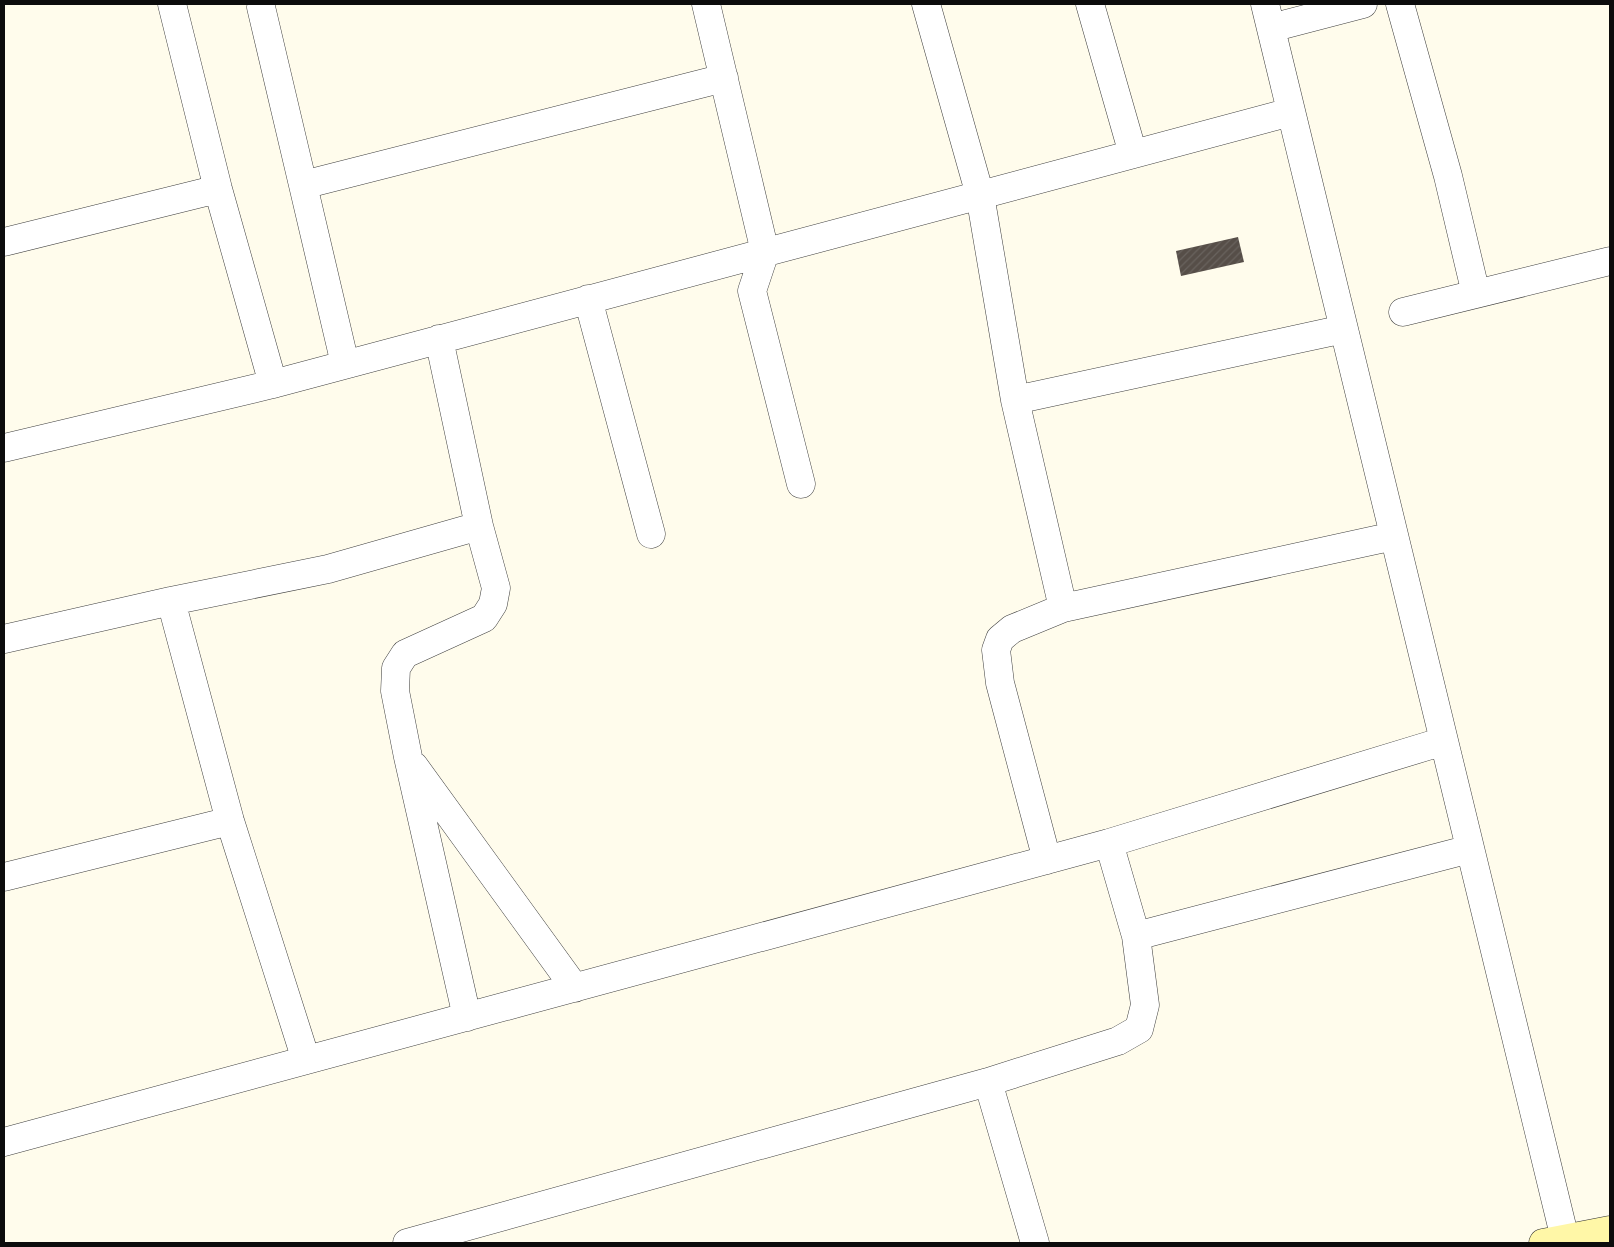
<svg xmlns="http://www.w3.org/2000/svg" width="1614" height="1247" viewBox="0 0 1614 1247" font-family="'Playfair Display',serif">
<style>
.building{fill:url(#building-hatch)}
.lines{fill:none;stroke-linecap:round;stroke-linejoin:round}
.street-casing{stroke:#3f3f3f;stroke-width:29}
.secondary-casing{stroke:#2e2e2e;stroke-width:29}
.street{stroke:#fff;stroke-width:28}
.secondary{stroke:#fff7a7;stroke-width:28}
</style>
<defs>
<pattern id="building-hatch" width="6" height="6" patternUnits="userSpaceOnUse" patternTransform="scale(1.25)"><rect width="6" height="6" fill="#564e48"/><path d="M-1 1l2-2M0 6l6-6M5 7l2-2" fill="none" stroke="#69635e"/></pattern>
</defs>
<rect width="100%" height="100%" fill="#fffcec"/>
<!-- building -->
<path class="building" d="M1238,237L1244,262L1181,276L1176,251Z"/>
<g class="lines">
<!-- street casing -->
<g class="street-casing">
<path id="street" d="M172,4L218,189L273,384
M706,4L765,252L752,291L801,484
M926,4L980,195L1015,400L1063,608
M1090,4L1133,154
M1265,4L1566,1243
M1400,4L1448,176L1476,294
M261,7L303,185L724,78
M1271,28L1363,4
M303,185L345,364
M4,242L218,189
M588,299L651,534
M1403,312L1610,261
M439,339L479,526L496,588L493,604L484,618L405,654L396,668L395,691L408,757L467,1017
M1015,400L1344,329
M4,448L273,384L1291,112
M171,601L230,821L306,1060
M4,639L171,601L328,569L479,526
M414,766L575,988
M1109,843L1444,741
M1047,860L1000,683L996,650L1000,639L1012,629L1063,608L1394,536
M4,877L230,821
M1136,936L1470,849
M988,1082L1035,1243
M4,1142L1109,843L1136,936L1145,1005L1139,1029L1118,1041L988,1082L407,1243"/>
</g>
<!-- secondary casing -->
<g class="secondary-casing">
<path id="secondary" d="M1543,1243L1610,1230"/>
</g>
<!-- street -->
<use href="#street" class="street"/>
<!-- secondary -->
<use href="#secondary" class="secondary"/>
</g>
<!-- border -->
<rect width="1614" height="1247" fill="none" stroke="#0c0c0c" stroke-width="10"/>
</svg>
